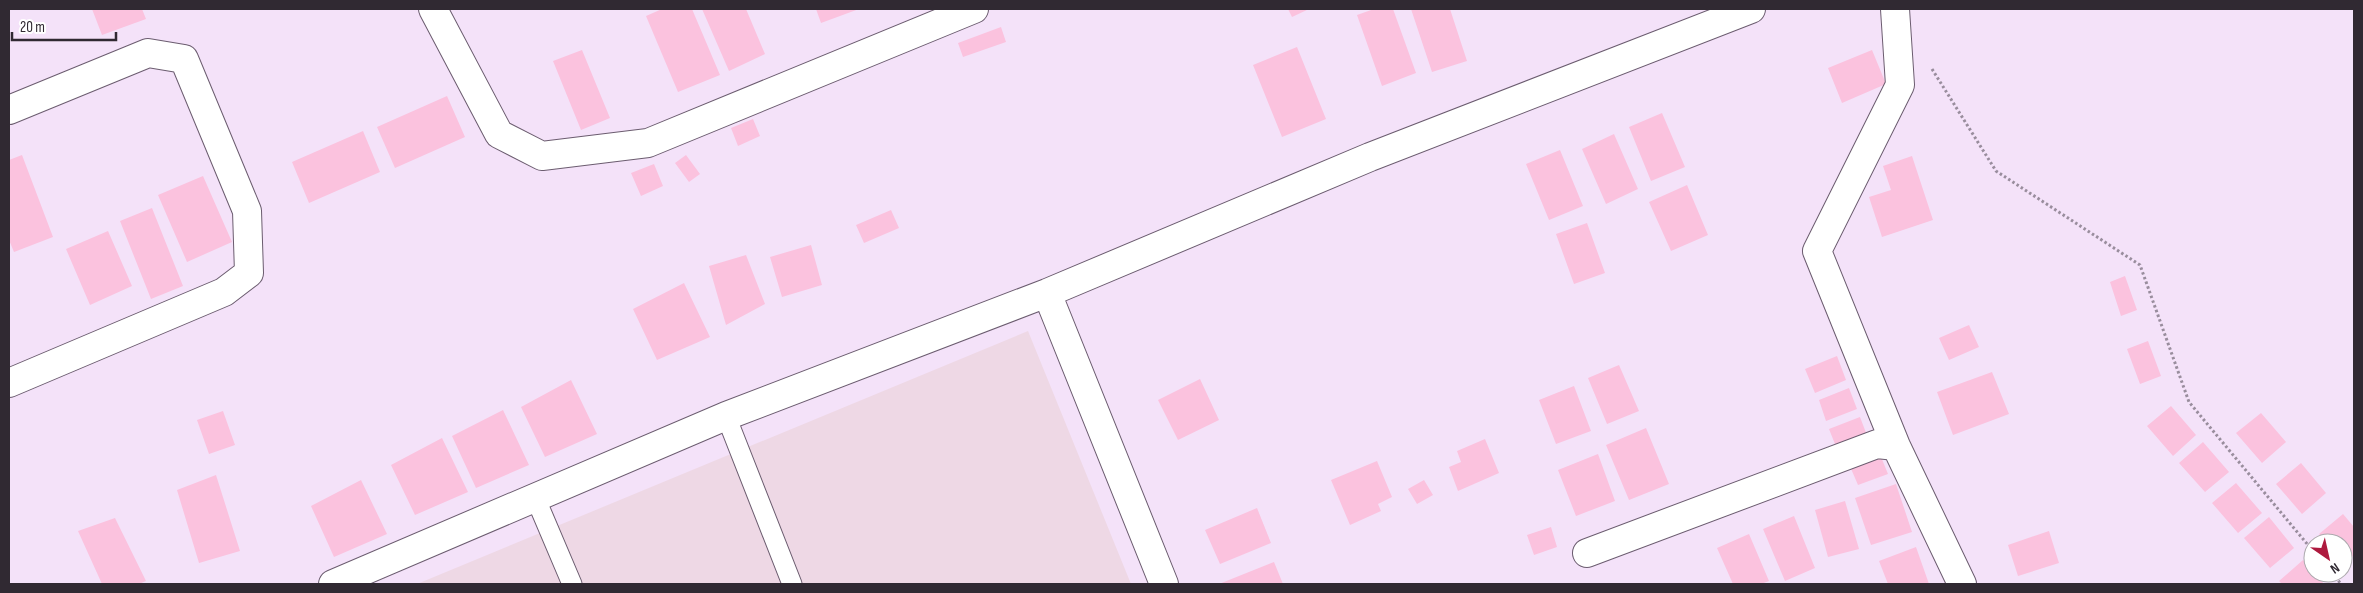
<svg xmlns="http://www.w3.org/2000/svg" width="2363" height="593" viewBox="0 0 2363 593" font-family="'Sofia Sans Condensed',sans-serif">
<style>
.commercial{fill:#eed8e5}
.building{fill:#fbc2de}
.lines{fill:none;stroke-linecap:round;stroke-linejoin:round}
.lane-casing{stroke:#6b5c6f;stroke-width:21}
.street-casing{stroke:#6b5c6f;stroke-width:30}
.path{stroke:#998d9d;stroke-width:3;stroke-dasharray:2.5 2.5;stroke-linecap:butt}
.lane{stroke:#fff;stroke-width:19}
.street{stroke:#fff;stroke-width:28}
</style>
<rect width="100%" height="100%" fill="#f4e2f9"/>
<!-- commercial -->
<path class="commercial" d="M1028,331L1131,584H417Z"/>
<!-- building -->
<path class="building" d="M92,9H142L146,19L102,35Z
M662,9H692L720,75L678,92L646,16Z
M702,9H746L765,54L729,71Z
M816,9H859L821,23Z
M1288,9H1309L1292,17Z
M1374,9H1393L1416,73L1382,86L1357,15Z
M1411,9H1450L1467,61L1432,72Z
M1001,27L1006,42L963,57L958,43Z
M1297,47L1326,119L1282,137L1253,65Z
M582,50L610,118L581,130L553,61Z
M1872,50L1886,84L1842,103L1828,68Z
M447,96L465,137L395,168L377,127Z
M1662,113L1685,167L1651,181L1629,127Z
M753,119L760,136L738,146L731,128Z
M363,131L380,172L309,203L292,162Z
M1614,134L1638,189L1606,204L1582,149Z
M1560,150L1583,206L1549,220L1526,164Z
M22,155L53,237L14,252L9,240V160Z
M686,155L700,174L689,182L675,163Z
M1912,156L1933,220L1882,237L1869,197L1891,190L1883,166Z
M654,164L663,186L641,196L631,173Z
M203,176L232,242L187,262L158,195Z
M1687,185L1708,235L1671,251L1649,202Z
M152,208L183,286L151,299L120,221Z
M891,210L899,228L864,243L856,225Z
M1587,223L1605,273L1574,284L1556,234Z
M108,231L132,286L90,305L66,249Z
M811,245L822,285L782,297L770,257Z
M746,255L765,304L726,325L709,266Z
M2125,276L2137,310L2121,316L2110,282Z
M684,283L710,337L657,360L633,309Z
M1969,325L1979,347L1949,360L1939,338Z
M2148,341L2161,376L2140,384L2127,349Z
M1837,356L1846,380L1815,393L1805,369Z
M1619,365L1639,411L1607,424L1588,378Z
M1992,372L2009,414L1953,435L1937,392Z
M1200,379L1219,420L1178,440L1158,400Z
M571,380L597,434L545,457L521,407Z
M1574,386L1591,431L1556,444L1539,400Z
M1849,388L1857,409L1826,421L1819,400Z
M2171,406L2196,435L2173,456L2147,426Z
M503,410L529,465L476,488L452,436Z
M223,411L235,445L209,454L197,420Z
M2261,413L2286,442L2262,463L2236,433Z
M1860,417L1868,438L1837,449L1829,429Z
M1646,428L1669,484L1629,500L1606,445Z
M442,438L468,492L415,515L391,465Z
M1485,439L1499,473L1458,491L1449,467L1461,462L1457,451Z
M2203,442L2229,472L2205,492L2179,463Z
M1879,452L1888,474L1858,485L1849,464Z
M1598,454L1615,501L1576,516L1558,470Z
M1377,461L1392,497L1378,504L1381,511L1350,525L1331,480Z
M2301,463L2326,493L2302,514L2276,484Z
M216,475L240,551L199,563L177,490Z
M361,480L387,534L334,557L311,506Z
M1424,480L1433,495L1417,504L1408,489Z
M2236,483L2262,513L2238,533L2212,503Z
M1896,484L1912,532L1871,545L1855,498Z
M1845,501L1859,549L1828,557L1815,510Z
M1257,508L1271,543L1220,564L1205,530Z
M2343,514L2354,527V555L2344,564L2343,543H2326L2319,534Z
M1794,516L1815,568L1785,581L1763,529Z
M2269,517L2294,548L2270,568L2244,538Z
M115,518L146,581L139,584H102L78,531Z
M1551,527L1557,547L1534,555L1527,535Z
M2049,531L2059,563L2018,576L2008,545Z
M1749,534L1769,581L1761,584H1733L1717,548Z
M1916,547L1929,584H1888L1879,561Z
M2303,560L2324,584H2282L2279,581Z
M1274,562L1283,584H1219Z"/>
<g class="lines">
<!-- lane casing -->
<g class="lane-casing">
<path id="lane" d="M726,416L792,584
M535,497L572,584"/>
</g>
<!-- street casing -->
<g class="street-casing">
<path id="street" d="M433,9L499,134L542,156L648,143L974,9
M1895,9L1900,85L1817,251L1896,446L1962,584
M9,110L148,53L184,59L247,211L249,273L224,292L9,383
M1047,293L1164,584
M1587,553L1877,444L1896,446
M333,584L726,416L1047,293L1370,157L1751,9"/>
</g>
<!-- path -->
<path class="path" d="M1932,69L1996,171L2140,265L2189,402L2313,551
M2332,573L2341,584"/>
<!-- lane -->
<use href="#lane" class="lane"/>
<!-- street -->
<use href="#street" class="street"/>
</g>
<!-- border -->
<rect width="2363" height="593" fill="none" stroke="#302932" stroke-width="20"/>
<!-- north arrow -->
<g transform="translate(2328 558) rotate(146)"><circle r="24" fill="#ffffff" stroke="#aca9ad"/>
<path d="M0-4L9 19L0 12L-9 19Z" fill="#ae193e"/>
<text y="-8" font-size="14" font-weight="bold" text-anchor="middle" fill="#302932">N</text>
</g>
<!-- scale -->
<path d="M12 32v8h104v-8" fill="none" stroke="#302932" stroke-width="2.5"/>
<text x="20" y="32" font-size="15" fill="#302932" stroke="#ffffff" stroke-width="4" paint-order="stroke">20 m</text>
</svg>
